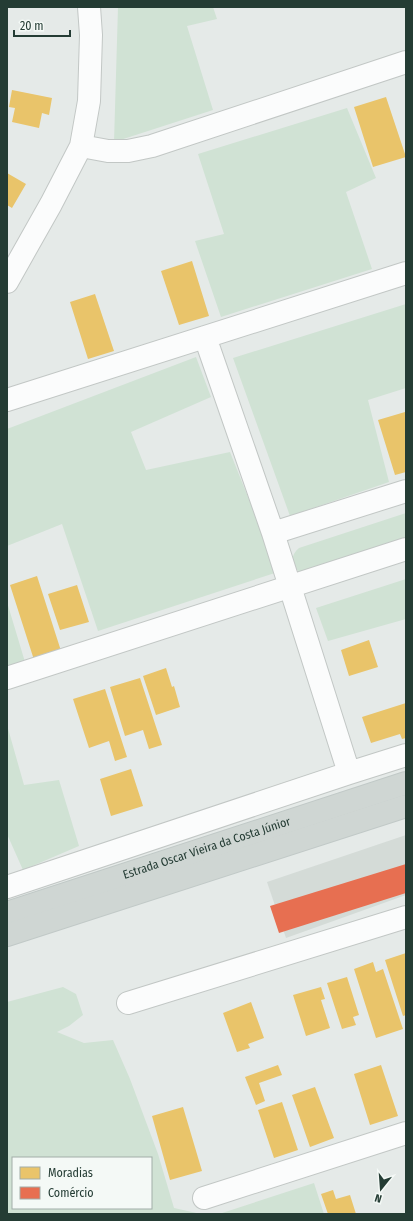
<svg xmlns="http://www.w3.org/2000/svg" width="413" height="1221" viewBox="0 0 413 1221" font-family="'Fira Sans Condensed',sans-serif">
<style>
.built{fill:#d4dbd7}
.green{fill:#d0e2d4;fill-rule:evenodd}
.homes{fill:#e9c46a}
.shops{fill:#e76f51}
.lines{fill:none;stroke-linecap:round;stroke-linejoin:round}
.street-casing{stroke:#c2c7c5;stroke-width:24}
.primary-casing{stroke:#c1c9c7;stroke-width:24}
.street{stroke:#fbfcfc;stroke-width:22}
.primary{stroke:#cfd6d3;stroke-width:22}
.labels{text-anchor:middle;stroke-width:4;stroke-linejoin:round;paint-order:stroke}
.street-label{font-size:12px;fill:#243c34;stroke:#f4f9f6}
</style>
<rect width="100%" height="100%" fill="#e5eae8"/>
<!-- built -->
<path class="built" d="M406,835V895L286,938L267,882Z"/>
<!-- green -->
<path class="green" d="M118,7H213L217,19L187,26L213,110L114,142Z
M347,108L376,178L346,192L372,269L221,317L195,241L224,234L198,154Z
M406,304V388L368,400L389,482L290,516L233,358Z
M196,357L211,397L131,432L146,470L230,452L278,572L98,631L62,524L7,546V429Z
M406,513V543L302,573C291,568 289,556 299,548Z
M406,579V619L328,641L316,608Z
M7,602L25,662L7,667Z
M7,725L24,785L59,780L79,846L23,870L7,834Z
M63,987L76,994L83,1015L69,1026L57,1032L84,1043L113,1040L130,1079L158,1154L174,1208L201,1214H219L314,1183L324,1214H7V1002ZM13,1158H151V1208H13Z"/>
<!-- homes -->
<path class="homes" d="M12,90L52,98L49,115L42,113L39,128L12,122L15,108L9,107Z
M386,97L406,157L373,167L354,107Z
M7,173L26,184L12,208L7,205Z
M192,261L209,316L179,325L161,271Z
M95,294L114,351L88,359L70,302Z
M405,412L406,472L395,475L378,420Z
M37,576L62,654L35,663L10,585Z
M77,585L89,622L60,630L48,594Z
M369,640L378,667L349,676L341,650Z
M166,668L172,687L174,686L180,707L156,715L143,676Z
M140,678L162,745L149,749L143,730L125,736L110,687Z
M105,689L127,757L115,761L109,741L89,748L73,699Z
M406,703V738L402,739L400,734L371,743L362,717Z
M131,769L143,806L111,816L100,779Z
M406,953V1015L403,1016L385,960Z
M373,962L376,972L383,969L403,1029L376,1038L354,969Z
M347,977L359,1015L353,1017L356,1025L342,1029L327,983Z
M321,987L325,999L321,1000L330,1028L306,1036L293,995Z
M251,1002L264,1038L248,1044L250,1048L237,1052L223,1013Z
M278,1065L282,1075L259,1083L265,1101L256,1105L245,1077Z
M381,1065L398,1116L370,1125L354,1074Z
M315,1087L334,1138L310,1147L292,1095Z
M282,1102L298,1150L274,1158L258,1110Z
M183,1107L202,1171L170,1180L152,1116Z
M333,1190L336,1199L350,1195L356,1214H328L321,1194Z"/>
<!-- shops -->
<path class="shops" d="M406,864V893L279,933L270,906Z"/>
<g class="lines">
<!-- street casing -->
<g class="street-casing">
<path id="street" d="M81,146L108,151H128L152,146L406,62
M7,282L51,204L81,146L89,101L91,35L89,7
M205,337L273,533L349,773
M7,400L406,273
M273,533L406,491
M7,678L406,549
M7,887L349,773L406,755
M128,1003L406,917
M204,1198L406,1133"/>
</g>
<!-- primary casing -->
<g class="primary-casing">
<g id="primary">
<path id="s1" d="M7,913L406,783"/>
<path d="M7,935L406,806"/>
</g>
</g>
<!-- street -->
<use href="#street" class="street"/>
<!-- primary -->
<use href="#primary" class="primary"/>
</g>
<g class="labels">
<!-- street labels -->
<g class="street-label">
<text dy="4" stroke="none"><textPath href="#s1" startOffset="210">Estrada Oscar Vieira da Costa Júnior</textPath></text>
</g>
</g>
<!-- border -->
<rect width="413" height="1221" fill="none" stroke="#243c34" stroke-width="16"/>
<!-- legend -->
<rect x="12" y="1157" width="140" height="52" fill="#f4f9f6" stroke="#a1ada8"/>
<rect x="20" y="1167" width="20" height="12" fill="#e9c46a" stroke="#a1ada8"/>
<text x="48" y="1177" font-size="12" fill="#243c34">Moradias</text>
<rect x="20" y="1187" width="20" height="12" fill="#e76f51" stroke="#a1ada8"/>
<text x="48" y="1197" font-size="12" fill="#243c34">Comércio</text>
<!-- north arrow -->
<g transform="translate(381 1189) rotate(197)" stroke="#f4f9f6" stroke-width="3" paint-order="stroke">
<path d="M0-3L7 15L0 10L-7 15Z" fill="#243c34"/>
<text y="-6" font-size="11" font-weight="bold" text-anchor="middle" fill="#243c34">N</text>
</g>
<!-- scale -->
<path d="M14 30v6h56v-6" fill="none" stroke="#243c34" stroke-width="2"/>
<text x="20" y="30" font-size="12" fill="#243c34" stroke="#f4f9f6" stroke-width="3" paint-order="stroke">20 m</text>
</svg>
